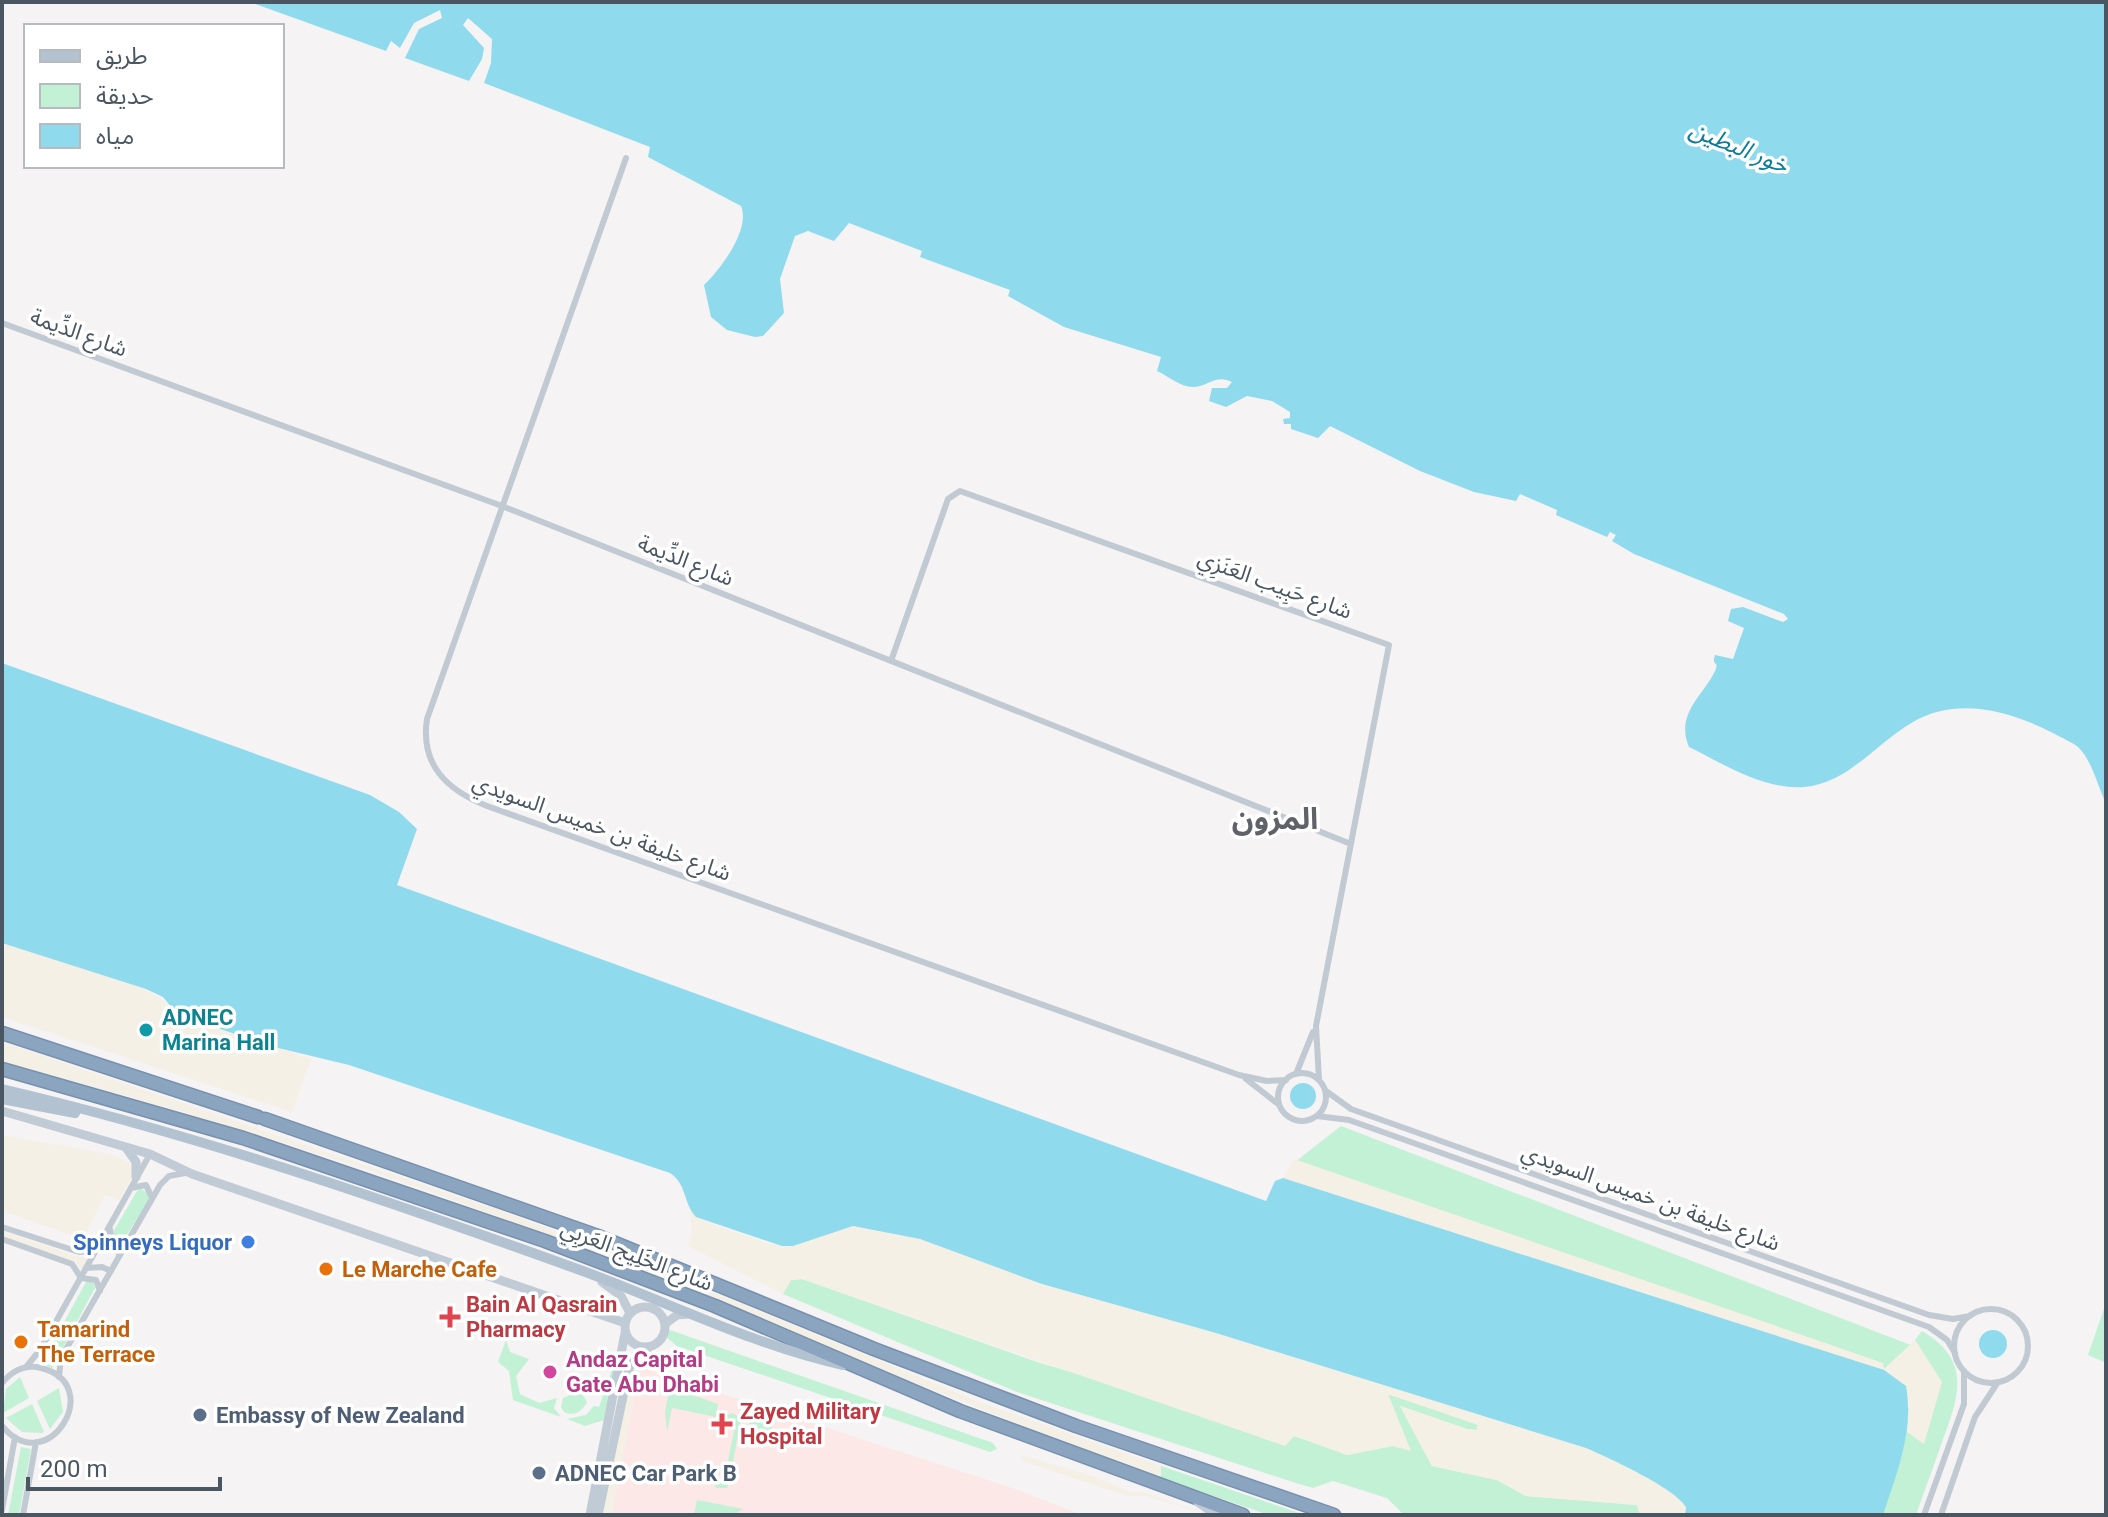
<svg xmlns="http://www.w3.org/2000/svg" width="2108" height="1517" viewBox="0 0 2108 1517" font-family="Roboto,'Noto Sans Arabic',sans-serif">
<style>
.medical{fill:#fce8e6}
.green{fill:#c3f1d5}
.sand{fill:#f5f0e5}
.water{fill:#90daee}
.lines{fill:none;stroke-linecap:round;stroke-linejoin:round}
.highway-casing{stroke:#7690ad;stroke-width:15}
.street{stroke:#c1cad2;stroke-width:6}
.secondary{stroke:#c1cbd6;stroke-width:9}
.primary{stroke:#b3c2d1;stroke-width:10}
.highway{stroke:#8ba5c1;stroke-width:12}
.culture-dot{fill:#0f9aa8;stroke:#fff;stroke-width:3}
.shop-dot{fill:#3f7fe0;stroke:#fff;stroke-width:3}
.food-dot{fill:#e8710a;stroke:#fff;stroke-width:3}
.health-dot{fill:#e0444e;stroke:#fff;stroke-width:3}
.hotel-dot{fill:#d1479c;stroke:#fff;stroke-width:3}
.service-dot{fill:#5c6f8a;stroke:#fff;stroke-width:3}
.labels{text-anchor:middle;stroke-width:7;stroke-linejoin:round;paint-order:stroke}
.street-label{font-size:22px;fill:#4a5661;stroke:#fff}
.culture-label{font-size:22px;font-weight:bold;fill:#0d838f;stroke:#fff;text-anchor:start}
.shop-label{font-size:22px;font-weight:bold;fill:#366cbe;stroke:#fff;text-anchor:end}
.food-label{font-size:22px;font-weight:bold;fill:#c56008;stroke:#fff;text-anchor:start}
.health-label{font-size:22px;font-weight:bold;fill:#be3a42;stroke:#fff;text-anchor:start}
.hotel-label{font-size:22px;font-weight:bold;fill:#b23c85;stroke:#fff;text-anchor:start}
.service-label{font-size:22px;font-weight:bold;fill:#4e5e75;stroke:#fff;text-anchor:start}
.water-label{font-size:24px;font-style:italic;fill:#0c7c9b;stroke:#fff}
.district-label{font-size:30px;font-weight:bold;fill:#5f6368;stroke:#fff}
</style>
<rect width="100%" height="100%" fill="#f5f3f3"/>
<!-- medical -->
<path class="medical" d="M640,1367L1012,1488L1082,1515H611Z"/>
<!-- green -->
<path class="green" d="M1341,1126L1921,1349L1915,1340L1922,1331C1974,1362 1958,1398 1941,1445C1933,1468 1924,1492 1916,1515H1870L1917,1384L1291,1165Z
M141,1189L148,1193L149,1200L118,1249L113,1232L137,1191Z
M802,1279L1040,1363L1321,1444L1347,1455L1392,1446L1387,1394L1478,1424L1477,1430L1467,1429L1400,1406L1432,1466L1497,1480L1526,1496L1637,1505L1641,1513L1404,1515L1387,1498L1333,1481L1313,1488L1299,1484L1017,1392L783,1294L791,1280Z
M86,1282H93L95,1288L52,1368L41,1364Z
M2106,1303V1363L2088,1355Z
M670,1330L993,1443L997,1449L990,1452L677,1346L666,1337Z
M506,1340L510,1352L529,1359L516,1376L520,1394L539,1403L557,1398L554,1408L561,1417L513,1400L509,1371L498,1362Z
M613,1367L616,1368L604,1420L585,1426L567,1419L586,1415L594,1406L599,1407Z
M20,1377L29,1398L3,1413L6,1389Z
M59,1388L63,1412L50,1429L37,1401Z
M675,1389L718,1404L716,1417L672,1408L667,1432L665,1411L669,1392Z
M580,1391L587,1402C582,1411 575,1417 564,1412L561,1407L563,1398Z
M32,1404L44,1432L42,1433L22,1432L6,1418Z
M733,1413L741,1419L729,1483L727,1488H716L711,1479L724,1481L735,1426L721,1422L722,1417Z
M756,1415L771,1420L773,1432L746,1437L750,1419Z
M21,1447L31,1449L19,1515H8Z
M1161,1466L1305,1515H1269L1161,1478Z
M697,1500L743,1509L733,1515H694Z"/>
<!-- sand -->
<path class="sand" d="M2,943C50,958 147,976 178,1014L311,1059L292,1112L2,1017Z
M2,1042L515,1216L686,1281L977,1401L1161,1466V1478C944,1398 732,1305 516,1223C348,1160 175,1107 2,1062Z
M2,1135L110,1154L130,1163L134,1174L120,1200L105,1195L83,1239L2,1211Z
M1294,1159L1883,1363L1884,1369L1915,1340L1942,1382L1924,1444L1907,1432L1909,1403L1884,1370L1283,1178Z
M690,1211L706,1222L769,1244L793,1245L853,1226L920,1239L1042,1284L1216,1333L1586,1448C1612,1459 1673,1484 1686,1507L1685,1515H1640L1637,1505L1526,1496L1497,1480L1432,1466L1400,1406L1467,1429L1476,1430L1478,1425L1388,1394L1411,1451L1392,1446L1347,1455L1294,1436L1285,1446L802,1279L791,1280L783,1294L688,1246L692,1232Z
M2,1231L79,1257H90L83,1272L76,1262L2,1237Z
M634,1365L640,1367L612,1515H601Z
M1022,1455L1096,1477L1130,1492H1142L1210,1515L1145,1496H1127L1022,1461Z"/>
<!-- water -->
<path class="water" d="M250,2H2106V803C2098,787 2092,761 2079,748C2073,742 2061,738 2053,733C2010,711 1958,696 1913,722C1876,743 1849,783 1804,787C1763,790 1724,764 1689,747C1675,714 1703,696 1715,671C1720,660 1711,667 1715,655L1733,659L1744,628L1728,621L1731,609L1743,607L1783,622L1788,619L1784,614L1634,554L1612,541L1616,535L1610,532L1607,537L1556,515L1557,510L1520,494L1516,501L1474,492L1420,471L1330,426L1318,438L1291,429V424H1284L1283,419L1290,418V412L1272,401L1247,396L1226,407L1209,401L1212,388H1227L1232,382C1216,374 1209,386 1194,387C1182,388 1168,376 1157,371L1161,357L1064,327L1008,296L1010,290L920,257L922,251L849,223L834,241L808,231L795,236L780,279L784,313L763,336L755,337L727,330L711,317L704,285C720,270 751,229 741,206L648,157L650,147L484,83L491,63L492,39L468,18L463,25L484,48L482,59L469,81L405,58L419,29L442,18L440,10L414,23L400,48L391,41L386,51Z
M2,663L370,795L399,812L417,829L397,885L1266,1201L1275,1181L1283,1178L1884,1370L1906,1386C1914,1431 1897,1473 1883,1515H1685L1686,1507C1675,1488 1609,1458 1586,1448L1216,1333L1042,1284L920,1239L853,1226L793,1246H782L696,1217C683,1203 687,1184 670,1173L349,1065L270,1046L177,1014L163,997L146,989L2,943Z
M1290 1096a13 13 0 1 1 26 0a13 13 0 1 1-26 0Z
M1979 1344a14 14 0 1 1 28 0a14 14 0 1 1-28 0Z"/>
<g class="lines">
<!-- highway casing -->
<g class="highway-casing">
<path id="highway" d="M2,1033L258,1117
M2,1069L243,1138L545,1241L715,1306L960,1411L1243,1515
M265,1119L598,1236L874,1349L1076,1426L1334,1515"/>
</g>
<!-- street -->
<path class="street" d="M626,158L427,719C420,765 447,790 487,806L1239,1075L1267,1081L1286,1080
M2,323L502,506L1351,844
M891,661L948,499L960,491L1389,645L1316,1026L1319,1080
M1278 1097a24 24 0 1 1 48 0a24 24 0 1 1-48 0Z
M1296,1074L1313,1032
M1246,1079L1278,1104
M1326,1091L1351,1109L1929,1315L1953,1319L1970,1316
M1317,1116L1349,1120L1929,1327L1947,1340L1955,1353
M131,1188L146,1185L152,1198
M2,1227L79,1252L96,1250
M110,1229L112,1245L120,1255
M2,1239L72,1264L81,1278L96,1280L100,1291
M86,1268L102,1267L111,1271
M1954 1346a37 37 0 1 1 74 0a37 37 0 1 1-74 0Z
M26,1367L40,1350L150,1154
M59,1377L61,1358L160,1185L169,1176L185,1173
M2,1383C12,1371 25,1364 41,1368C107,1384 48,1481 2,1426
M2,1510L15,1437
M23,1515L36,1442
M1924,1515L1964,1404V1371
M1941,1515L1975,1417L1998,1382"/>
<!-- secondary -->
<path class="secondary" d="M2,1111L150,1154L192,1174L625,1323
M127,1149L136,1162V1177
M602,1282L621,1296L630,1313
M625 1327a20 20 0 1 1 40 0a20 20 0 1 1-40 0Z
M665,1324L677,1315L689,1314
M1198,1502L1216,1515
M590,1515L625,1333
M598,1515L629,1368L638,1355L649,1347"/>
<!-- primary -->
<path class="primary" d="M2,1089C195,1134 383,1199 569,1266C660,1298 749,1344 843,1365
M2,1099L75,1113"/>
<!-- highway -->
<use href="#highway" class="highway"/>
</g>
<!-- markers -->
<circle class="culture-dot" cx="146" cy="1030" r="8"/>
<circle class="shop-dot" cx="248" cy="1242" r="8"/>
<g class="food-dot">
<circle cx="326" cy="1269" r="8"/>
<circle cx="21" cy="1342" r="8"/>
</g>
<g class="health-dot">
<path d="M446 1305h8v8h8v8h-8v8h-8v-8h-8v-8h8z"/>
<path d="M718 1412h8v8h8v8h-8v8h-8v-8h-8v-8h8z"/>
</g>
<circle class="hotel-dot" cx="550" cy="1372" r="8"/>
<g class="service-dot">
<circle cx="200" cy="1415" r="8"/>
<circle cx="539" cy="1473" r="8"/>
</g>
<g class="labels">
<!-- street labels -->
<g class="street-label">
<text transform="translate(79 332) rotate(20)" y="8">شارع الدِّيمة</text>
<text transform="translate(686 560) rotate(22)" y="8">شارع الدِّيمة</text>
<text transform="translate(1275 584) rotate(20)" y="8">شارع حَبِيب العَنَزِي</text>
<text transform="translate(602 827) rotate(20)" y="8">شارع خليفة بن خميس السويدي</text>
<text transform="translate(1651 1197) rotate(20)" y="8">شارع خليفة بن خميس السويدي</text>
<text transform="translate(637 1255) rotate(21)" y="8">شارع الخَلِيج العَربِي</text>
</g>
<!-- culture labels -->
<g class="culture-label">
<text x="162" y="1025">ADNEC<tspan x="162" dy="25">Marina Hall</tspan></text>
</g>
<!-- shop labels -->
<g class="shop-label">
<text x="232" y="1250">Spinneys Liquor</text>
</g>
<!-- food labels -->
<g class="food-label">
<text x="342" y="1277">Le Marche Cafe</text>
<text x="37" y="1337">Tamarind<tspan x="37" dy="25">The Terrace</tspan></text>
</g>
<!-- health labels -->
<g class="health-label">
<text x="466" y="1312">Bain Al Qasrain<tspan x="466" dy="25">Pharmacy</tspan></text>
<text x="740" y="1419">Zayed Military<tspan x="740" dy="25">Hospital</tspan></text>
</g>
<!-- hotel labels -->
<g class="hotel-label">
<text x="566" y="1367">Andaz Capital<tspan x="566" dy="25">Gate Abu Dhabi</tspan></text>
</g>
<!-- service labels -->
<g class="service-label">
<text x="216" y="1423">Embassy of New Zealand</text>
<text x="555" y="1481">ADNEC Car Park B</text>
</g>
<!-- water labels -->
<g class="water-label">
<text transform="translate(1739 147) rotate(22)" y="8">خور البطين</text>
</g>
<!-- district labels -->
<g class="district-label">
<text x="1275" y="829">المزون</text>
</g>
</g>
<!-- border -->
<rect width="2108" height="1517" fill="none" stroke="#4a5661" stroke-width="8"/>
<!-- legend -->
<rect x="24" y="24" width="260" height="144" fill="#ffffff" stroke="#b7bbc0" stroke-width="2"/>
<rect x="40" y="50" width="40" height="12" fill="#b3c2d1" stroke="#b7bbc0" stroke-width="2"/>
<text x="96" y="64" font-size="24" fill="#4a5661">طريق</text>
<rect x="40" y="84" width="40" height="24" fill="#c3f1d5" stroke="#b7bbc0" stroke-width="2"/>
<text x="96" y="104" font-size="24" fill="#4a5661">حديقة</text>
<rect x="40" y="124" width="40" height="24" fill="#90daee" stroke="#b7bbc0" stroke-width="2"/>
<text x="96" y="144" font-size="24" fill="#4a5661">مياه</text>
<!-- scale -->
<path d="M28 1477v12h192v-12" fill="none" stroke="#4a5661" stroke-width="4"/>
<text x="40" y="1477" font-size="24" fill="#4a5661" stroke="#ffffff" stroke-width="6" paint-order="stroke">200 m</text>
</svg>
